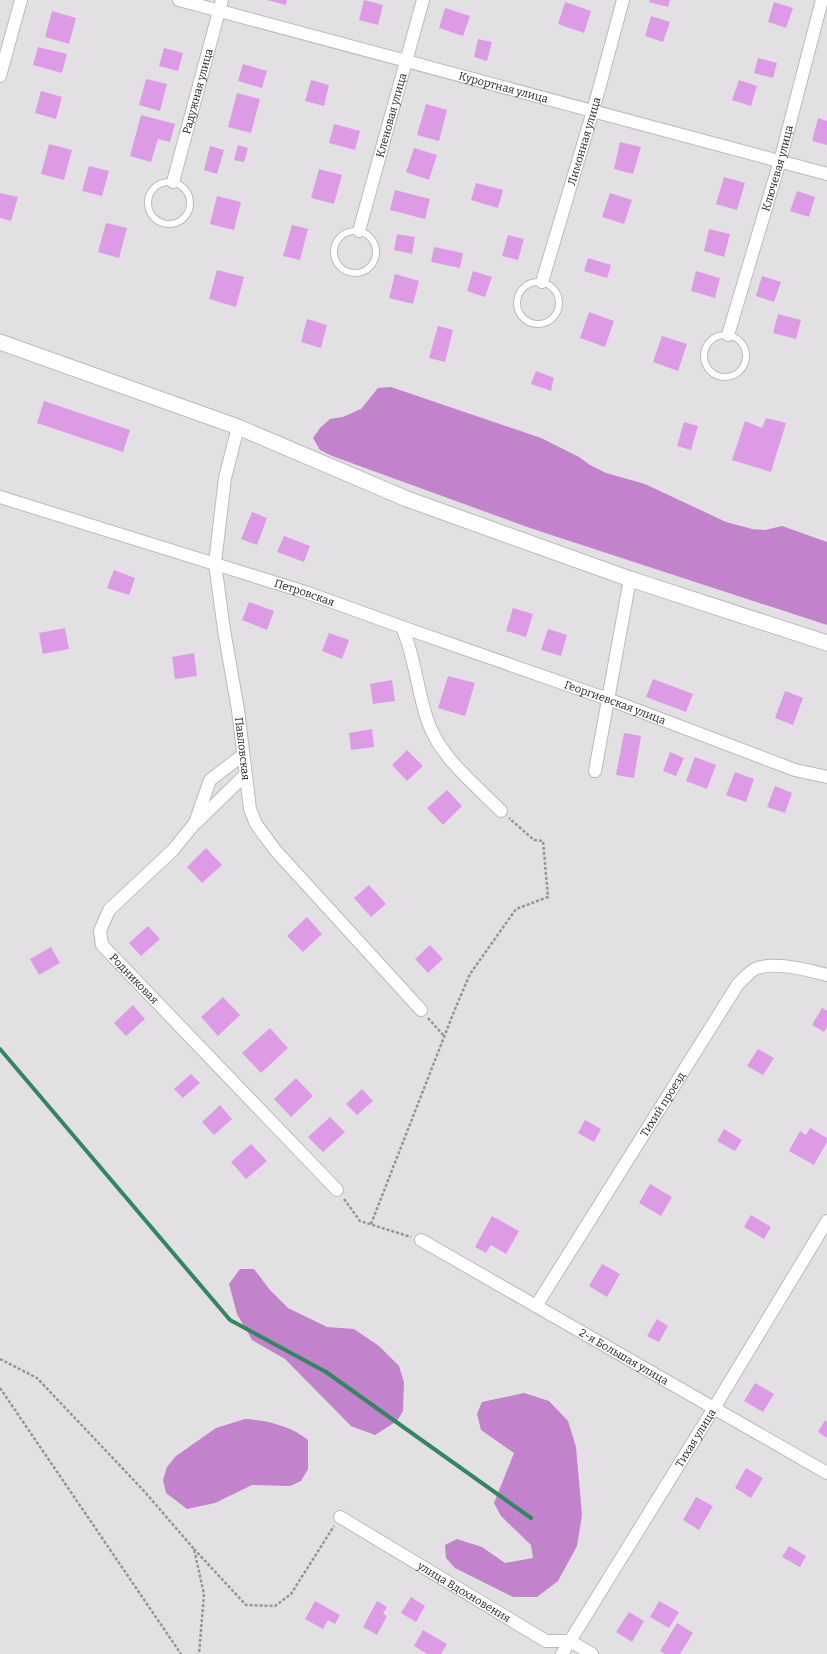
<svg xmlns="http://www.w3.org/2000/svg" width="827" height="1654" viewBox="0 0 827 1654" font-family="Bitter,serif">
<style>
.forest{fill:#c382cc}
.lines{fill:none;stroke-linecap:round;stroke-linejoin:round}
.stream{stroke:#348564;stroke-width:4}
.building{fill:#dd9be6}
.service-casing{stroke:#bcb9bc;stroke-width:8}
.minor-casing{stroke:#bcb9bc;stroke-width:14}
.tertiary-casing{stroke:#bcb9bc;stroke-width:17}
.path{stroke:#969497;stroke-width:2.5;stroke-dasharray:3 2;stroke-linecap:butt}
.service{stroke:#fff;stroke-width:6}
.minor{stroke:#fff;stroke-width:12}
.tertiary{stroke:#fff;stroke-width:15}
.labels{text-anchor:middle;stroke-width:4;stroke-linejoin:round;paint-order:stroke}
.street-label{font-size:11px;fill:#292829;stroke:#f0edf1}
</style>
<rect width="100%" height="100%" fill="#e3e0e4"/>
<!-- forest -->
<path class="forest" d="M391,387L541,438L579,457L590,465L606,473L645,484L726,522L752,529L765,530L782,526L827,542V625L533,529L332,456L320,450L313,438L320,428L330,419L343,417L361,409L378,388Z
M240,1269H254L270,1290L288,1308L327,1327L354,1329L379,1346L399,1366L404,1382L403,1411L397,1421L375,1435L351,1426L285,1359L252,1340L237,1314L229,1284Z
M524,1393L549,1401L568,1421L576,1447L582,1515L577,1546L558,1581L537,1597H513L455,1568L446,1558L445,1545L457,1539L482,1547L505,1563L533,1558L531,1545L501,1516L494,1503L514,1453L481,1430L477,1414L482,1402Z
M245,1419C267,1420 291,1426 308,1440V1469L301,1481L290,1486L252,1485L215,1503L187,1509L166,1493L163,1480L167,1467L176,1456L216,1428Z"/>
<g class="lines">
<!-- stream -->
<path class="stream" d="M0,1049L230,1320L326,1372L531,1518"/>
</g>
<!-- building -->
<path class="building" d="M267,0H287L286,5Z
M364,0L383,5L378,25L359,20Z
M650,0H670L668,7L649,2Z
M565,2L591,11L584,33L558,24Z
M774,2L793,8L786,28L768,22Z
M445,8L470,16L463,36L439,28Z
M52,11L76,18L69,44L45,37Z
M651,16L670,22L663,42L645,36Z
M478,39L492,42L487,61L474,57Z
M38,47L67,54L62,73L33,65Z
M164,48L183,53L178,71L159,66Z
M758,58L777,63L773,78L754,73Z
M243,64L267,71L262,88L238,81Z
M146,79L167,84L160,111L139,105Z
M311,80L329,85L324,106L305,101Z
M739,80L757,86L751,106L732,100Z
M41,91L62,97L56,119L35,113Z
M237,93L260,99L251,133L228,127Z
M426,104L447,110L439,141L417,135Z
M141,115L175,124L170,142L158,139L151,162L130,156Z
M818,118L827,121V145L812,141Z
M334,124L360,131L355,150L329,143Z
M620,142L641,147L633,174L614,169Z
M49,144L72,150L64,180L41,174Z
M238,145L248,148L244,162L234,160Z
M210,146L224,150L217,174L204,170Z
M414,148L437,155L429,180L406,172Z
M89,166L109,171L102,196L82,191Z
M319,169L342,175L334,204L311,198Z
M724,177L745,183L737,210L716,204Z
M476,183L503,190L498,208L471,200Z
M395,190L430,199L425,219L390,210Z
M797,191L815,197L809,217L790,211Z
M0,193L18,197L11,221L0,218Z
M610,193L632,200L624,224L602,217Z
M217,196L241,202L234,230L210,224Z
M106,223L127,228L119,258L98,252Z
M292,225L308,229L300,260L283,256Z
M709,229L730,234L724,257L704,251Z
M397,234L415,237L412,254L394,250Z
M508,235L524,239L518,260L502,256Z
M434,247L463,253L460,268L431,262Z
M588,258L611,265L607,278L584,271Z
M217,270L244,277L236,307L209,299Z
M473,271L492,277L485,297L467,291Z
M696,271L720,278L715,298L691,291Z
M395,274L419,281L413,304L389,298Z
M762,276L781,282L774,302L756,296Z
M589,312L614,321L605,347L580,338Z
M778,314L801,320L796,339L773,333Z
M307,319L327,325L321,348L301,342Z
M438,326L453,330L445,362L429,358Z
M662,336L687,344L678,371L653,362Z
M536,371L554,378L551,391L531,384Z
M44,401L130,430L123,452L37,423Z
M766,418L786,423L771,472L732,460L745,421L762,428Z
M684,422L698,426L691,450L677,446Z
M252,512L267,518L257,545L241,539Z
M284,536L310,546L304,562L277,552Z
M114,570L135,578L129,595L107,588Z
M249,602L274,611L267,630L242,620Z
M513,608L533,614L526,637L506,631Z
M65,628L69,649L43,654L39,633Z
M548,629L567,635L561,656L541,650Z
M329,633L349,640L342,659L322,651Z
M194,653L197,676L175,679L172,657Z
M448,676L475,683L465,716L438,708Z
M653,679L693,694L686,712L646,697Z
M392,680L395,701L373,704L370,684Z
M785,691L803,698L793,725L775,718Z
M372,729L374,747L351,750L349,733Z
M624,733L641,736L634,778L616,775Z
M407,750L423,766L407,781L392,765Z
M670,752L684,758L676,776L663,771Z
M695,757L716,765L707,789L686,781Z
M735,772L754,779L746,802L726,795Z
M775,786L792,793L785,813L767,807Z
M447,790L462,806L443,825L427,808Z
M206,848L222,865L202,883L187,867Z
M369,885L386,904L371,917L354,898Z
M307,917L322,934L303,952L287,936Z
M148,926L160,939L141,956L129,943Z
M430,945L443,959L428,973L415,959Z
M51,947L60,963L39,975L30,959Z
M223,997L240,1015L218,1036L201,1017Z
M133,1005L145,1019L126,1036L114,1023Z
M822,1008L827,1011V1027L824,1032L812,1025Z
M270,1028L288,1048L261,1073L242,1053Z
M758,1049L774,1058L763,1075L747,1066Z
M191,1074L200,1083L183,1098L174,1089Z
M296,1078L313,1096L291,1117L274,1099Z
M362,1089L373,1101L357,1115L346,1104Z
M220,1105L232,1119L214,1135L202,1122Z
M330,1117L345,1132L323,1152L308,1137Z
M585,1120L601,1129L594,1142L578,1133Z
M810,1128L827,1138V1142L814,1165L789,1151L800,1131L806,1135Z
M724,1129L742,1140L735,1151L717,1141Z
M251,1144L267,1161L246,1179L231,1162Z
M650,1184L672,1197L661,1216L639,1203Z
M751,1215L771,1227L764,1239L744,1227Z
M492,1216L519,1231L506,1254L491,1245L486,1253L475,1247Z
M602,1264L620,1274L607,1297L589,1286Z
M657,1319L668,1326L659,1342L647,1336Z
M755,1383L774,1394L763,1412L744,1401Z
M825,1420L827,1422V1438L818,1432Z
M746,1468L763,1478L751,1498L735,1488Z
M696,1497L713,1506L699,1530L683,1520Z
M789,1546L806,1556L800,1567L782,1557Z
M411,1597L425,1606L416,1622L401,1613Z
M315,1601L340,1615L335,1624L328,1620L323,1629L305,1619Z
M377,1601L387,1607L383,1614L387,1616L377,1635L363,1627Z
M659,1601L679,1612L669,1628L650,1617Z
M629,1612L644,1621L632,1642L616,1632Z
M677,1623L693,1633L680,1654H665L660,1651Z
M423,1630L447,1644L441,1654H427L414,1646Z"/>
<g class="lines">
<!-- service casing -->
<g class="service-casing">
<path id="service" d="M148 203a21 21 0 1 1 42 0a21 21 0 1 1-42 0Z
M334 252a21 21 0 1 1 42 0a21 21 0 1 1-42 0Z
M517 303a21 21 0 1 1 42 0a21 21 0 1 1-42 0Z
M704 356a21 21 0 1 1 42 0a21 21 0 1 1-42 0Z"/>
</g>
<!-- minor casing -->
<g class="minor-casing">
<g id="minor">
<path id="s1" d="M179,0L827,174"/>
<path d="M0,76L21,0"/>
<path id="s2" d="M173,182L222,0"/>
<path id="s3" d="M359,231L423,0"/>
<path id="s4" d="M542,282L593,111L623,0"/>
<path id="s5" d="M728,335L780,161L822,0"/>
<path id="s6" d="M238,427L225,478L215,563L224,630L238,710L250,809L256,824L276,851L421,1010"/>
<path id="s7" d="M0,497L305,592L402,627C415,657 417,689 427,719C439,757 474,783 501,811"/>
<path id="s8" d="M402,627L608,699L795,770L827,777"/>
<path id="s9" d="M243,755L210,780L195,823L173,850L109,910L100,931L102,945L337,1190"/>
<path d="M595,771L630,579"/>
<path d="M197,822L245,775"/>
<path id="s10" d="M421,1240L827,1473"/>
<path id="s11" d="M536,1306L738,984C743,980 749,972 755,969C772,961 809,970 827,975"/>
<path id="s12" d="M340,1517L546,1641H570L592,1654"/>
<path id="s13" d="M562,1654L714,1408L827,1221"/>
</g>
</g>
<!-- tertiary casing -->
<g class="tertiary-casing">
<path id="tertiary" d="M0,342L238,427L407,499L630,579L827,643"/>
</g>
<!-- path -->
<path class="path" d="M428,1018L444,1036
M344,1199L360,1221L411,1237
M371,1224L455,1009L470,974L516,909L548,897L543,841L534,840L509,818
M0,1359L37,1378L144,1491L194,1549L204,1594L199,1654
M0,1388L181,1654
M194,1549L246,1605L275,1606L291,1594L334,1526"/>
<!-- service -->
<use href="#service" class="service"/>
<!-- minor -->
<use href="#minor" class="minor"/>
<!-- tertiary -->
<use href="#tertiary" class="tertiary"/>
</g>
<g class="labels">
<!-- street labels -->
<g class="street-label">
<text dy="4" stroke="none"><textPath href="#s1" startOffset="336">Курортная улица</textPath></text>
<text dy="4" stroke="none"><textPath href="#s2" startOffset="94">Радужная улица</textPath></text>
<text dy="4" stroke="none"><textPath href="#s3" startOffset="120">Кленовая улица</textPath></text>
<text dy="4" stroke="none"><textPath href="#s4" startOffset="147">Лимонная улица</textPath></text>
<text dy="4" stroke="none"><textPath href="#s5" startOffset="174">Ключевая улица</textPath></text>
<text dy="4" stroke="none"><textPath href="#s7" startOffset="319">Петровская</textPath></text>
<text dy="4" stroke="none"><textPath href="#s8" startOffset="226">Георгиевская улица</textPath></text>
<text dy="4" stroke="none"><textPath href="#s6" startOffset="326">Павловская</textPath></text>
<text dy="4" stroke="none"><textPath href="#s9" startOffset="293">Родниковая</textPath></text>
<text dy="4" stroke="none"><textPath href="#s11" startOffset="238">Тихий проезд</textPath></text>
<text dy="4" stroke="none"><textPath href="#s10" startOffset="234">2-я Большая улица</textPath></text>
<text dy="4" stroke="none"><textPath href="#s13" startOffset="254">Тихая улица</textPath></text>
<text dy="4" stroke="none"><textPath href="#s12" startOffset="145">улица Вдохновения</textPath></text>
</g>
</g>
</svg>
